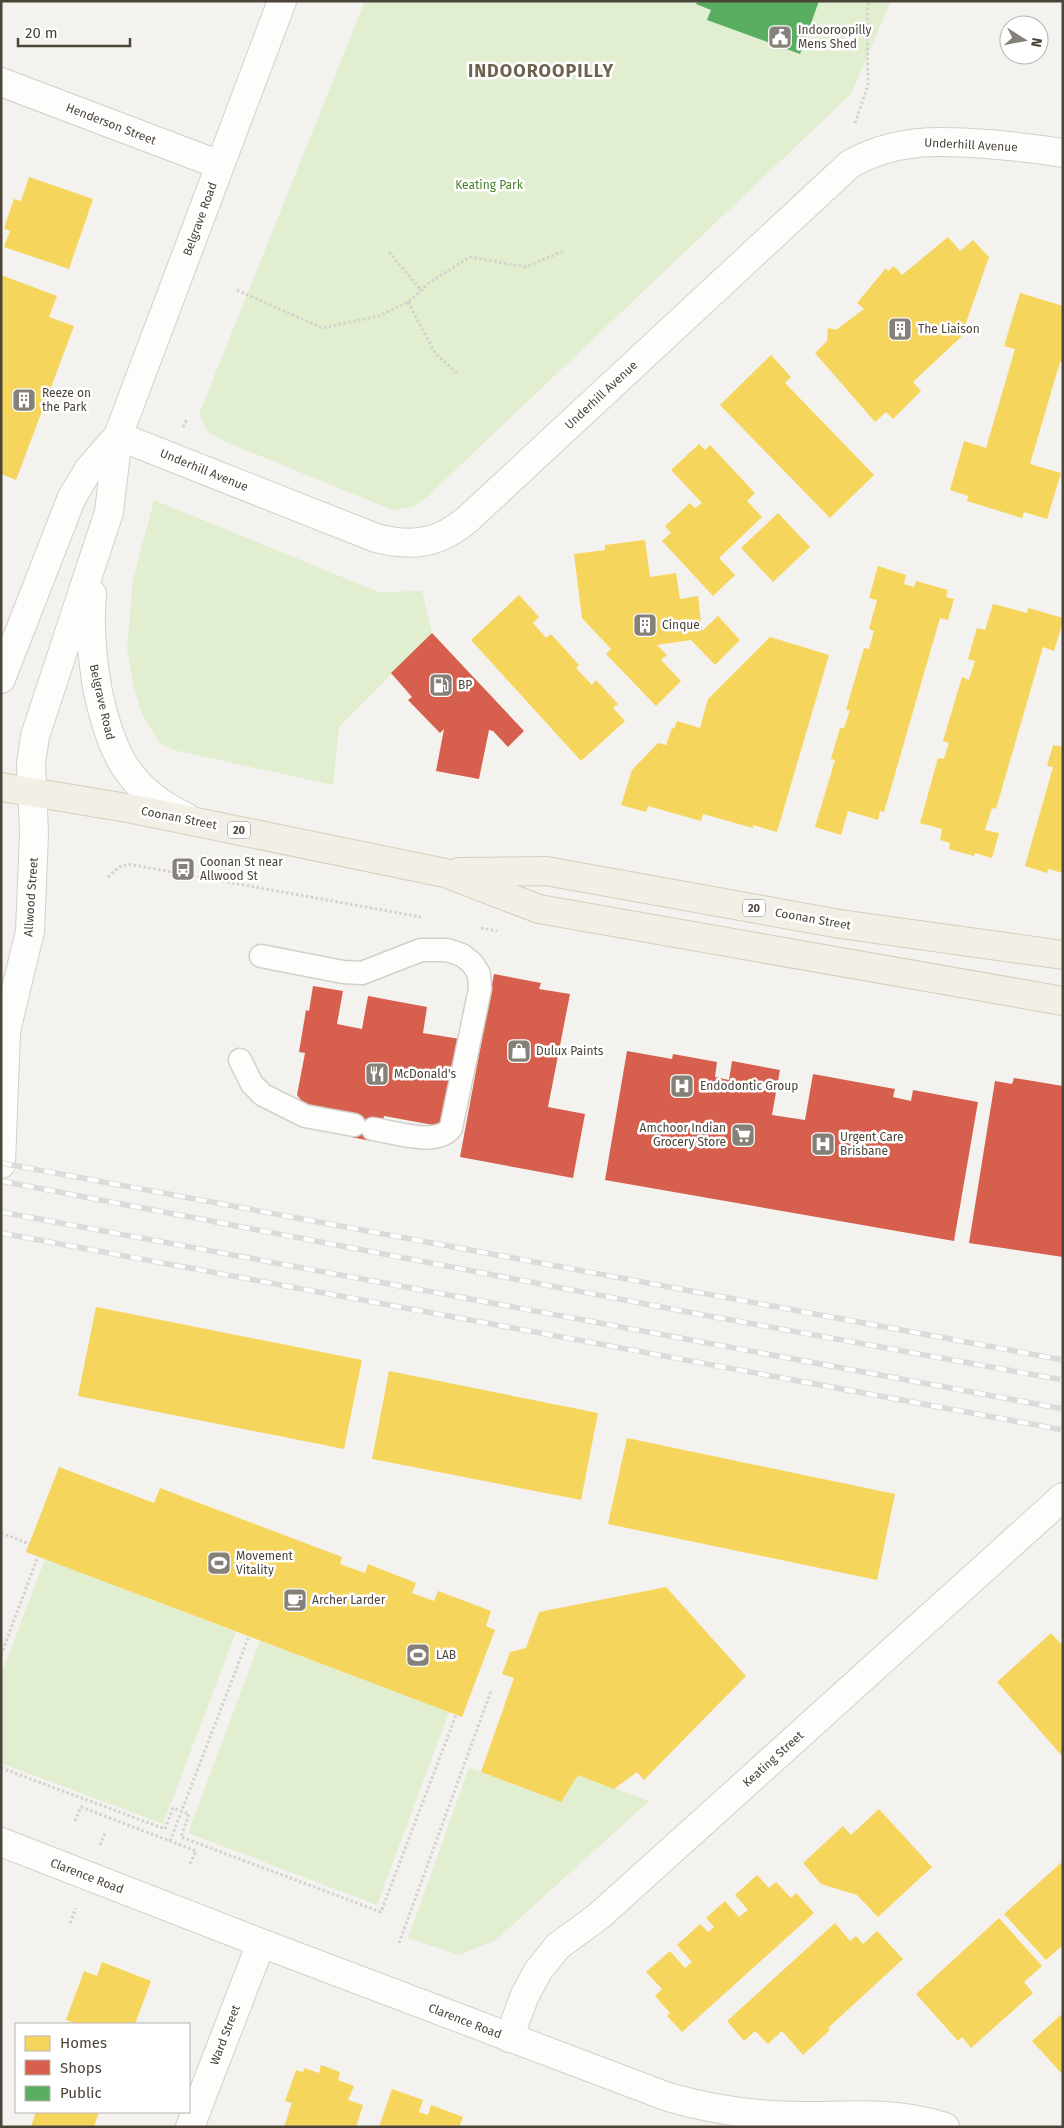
<svg xmlns="http://www.w3.org/2000/svg" width="1064" height="2128" viewBox="0 0 1064 2128" font-family="'Fira Sans',sans-serif">
<style>
.green{fill:#e1eecf}
.homes{fill:#f6d55c}
.shops{fill:#d6604d}
.public{fill:#5aae61}
.lines{fill:none;stroke-linecap:round;stroke-linejoin:round}
.service-casing{stroke:#d2d0cb;stroke-width:25}
.minor-casing{stroke:#d2d0cb;stroke-width:30}
.primary-casing{stroke:#d6cebb;stroke-width:30}
.path{stroke:#d3d2cc;stroke-width:3;stroke-dasharray:2.5 2.5;stroke-linecap:butt}
.service{stroke:#fdfdfc;stroke-width:22}
.minor{stroke:#fdfdfc;stroke-width:28}
.primary{stroke:#f2efe6;stroke-width:28}
.rail-casing{stroke:#dbdbda;stroke-width:5.5}
.rail{stroke:#fff;stroke-width:4;stroke-dasharray:11;stroke-linecap:butt}
.labels{text-anchor:middle;stroke-width:5;stroke-linejoin:round;paint-order:stroke}
.shield{fill:#fff;stroke:#817c74;stroke-width:1}
.shield-label{font-size:11px;font-weight:bold;fill:#4b4439}
.poi-label{font-size:12px;fill:#4b4439;stroke:#fff;text-anchor:start}
.street-label{font-size:12px;fill:#4b4439;stroke:#fff}
.park-label{font-size:12px;fill:#4a7f2a;stroke:#fff}
.district-label{font-size:18px;font-weight:bold;letter-spacing:1px;fill:#6e6250;stroke:#fff}
</style>
<rect width="100%" height="100%" fill="#f4f2ee"/>
<!-- green -->
<path class="green" d="M365,1H891L851,94L427,497L413,507L393,510L223,441L207,431L199,414Z
M154,500L379,592L422,591L432,633L339,727L333,785L173,750L159,742L142,714L133,683L127,648L133,580Z
M45,1559L236,1632L163,1824L1,1763V1675Z
M260,1641L449,1712L377,1905L188,1833Z
M469,1768L561,1802L578,1775L649,1801L496,1940L459,1955L408,1938Z"/>
<!-- homes -->
<path class="homes" d="M29,177L93,199L69,269L4,247L10,231L4,228L14,199L21,201Z
M948,237L960,251L973,240L989,257L961,337L913,382L921,391L893,419L886,412L875,422L815,353L827,341L828,328L836,330L864,309L857,303L886,268L888,271L894,266L902,275Z
M1,275L57,296L49,317L74,326L16,480L1,474Z
M1020,293L1063,306V362H1060L1030,464L1061,473L1047,519L1024,512L1022,518L967,501L968,496L950,490L964,441L986,448L1015,349L1004,346Z
M771,355L791,377L785,383L874,475L830,518L720,405Z
M699,444L705,450L710,445L755,493L747,501L762,517L719,558L735,575L713,596L662,541L671,533L665,526L690,503L695,508L702,503L671,470Z
M778,513L810,547L773,582L741,548Z
M645,540L650,577L676,573L680,599L698,596L702,631L718,616L740,640L715,665L691,640L657,645L667,655L661,660L681,681L656,706L606,654L611,649L582,618L574,554L605,550V545Z
M878,566L906,575L904,584L914,587L916,581L948,590L946,597L954,599L948,620L940,618L884,812L880,811L878,820L848,811L841,835L815,827L835,760L831,759L840,728H844L850,710H846L864,648L869,649L874,631L869,629L877,600L869,598Z
M519,595L539,617L533,623L546,638L551,634L579,665L576,668L592,685L596,680L618,704L613,708L625,721L581,761L471,640Z
M993,604L1027,613L1028,608L1063,618V621L1054,651L1043,647L996,809L992,808L985,830L999,833L992,858L975,853L974,856L949,849L950,843L940,840L942,829L920,823L938,758L944,759L949,743L943,741L962,677L969,680L975,661L968,659L977,628L985,630Z
M770,637L829,655L777,832L753,825V828L703,814L701,821L648,806L646,812L621,805L632,770L658,743L666,745L672,728L674,729L677,721L700,728L708,699Z
M1053,745L1063,747V873L1048,869L1047,873L1025,866L1053,767L1047,766Z
M96,1307L362,1360L344,1449L78,1396Z
M389,1371L598,1413L581,1500L372,1459Z
M627,1438L895,1494L877,1580L608,1524Z
M59,1467L154,1503L160,1488L342,1557L340,1564L365,1573L368,1564L416,1583L412,1593L434,1601L438,1591L491,1611L486,1626L495,1630L462,1717L26,1552Z
M666,1587L746,1676L644,1780L637,1772L614,1789L578,1775L561,1802L481,1772L514,1678L502,1674L510,1652L526,1648L539,1612Z
M1051,1633L1063,1646V1757L997,1682Z
M879,1809L932,1867L878,1917L857,1895L821,1884L803,1863L843,1826L851,1835Z
M1063,1861V1945L1046,1960L1004,1914Z
M757,1875L769,1888L776,1882L791,1898L796,1893L814,1913L682,2032L667,2016L670,2013L655,1996L662,1989L646,1972L670,1951L685,1968L692,1962L677,1945L700,1924L708,1932L714,1927L706,1918L725,1901L739,1917L748,1910L735,1895Z
M999,1918L1042,1966L1024,1982L1033,1993L971,2048L962,2037L958,2041L916,1994Z
M835,1923L850,1941L856,1936L863,1944L877,1931L903,1959L828,2028L830,2030L803,2055L782,2031L768,2044L755,2031L744,2041L727,2021Z
M102,1962L151,1981L135,2024H77L66,2020L84,1971L97,1976Z
M1063,2013V2075L1032,2041Z
M321,2065L340,2072L338,2080L354,2086L348,2100L363,2105L356,2127H284L292,2103L285,2101L296,2070L303,2072L304,2068L319,2073Z
M392,2089L423,2100L419,2112L428,2115L431,2105L463,2117L459,2127H379Z
M36,2112H99L94,2127H31Z"/>
<!-- shops -->
<path class="shops" d="M432,633L524,731L508,747L493,731L489,730L479,779L436,771L444,729L440,733L408,700L412,697L391,673Z
M494,974L541,983L539,989L570,994L548,1107L585,1114L573,1178L460,1157Z
M313,986L343,991L337,1024L362,1029L368,996L427,1007L423,1033L460,1039L444,1127L384,1116L383,1120L375,1119L371,1141L351,1137L354,1125L323,1112V1107L304,1104L297,1095L305,1053L299,1052L306,1010L309,1011Z
M627,1051L672,1059L673,1054L717,1062L715,1077L729,1080L732,1061L780,1070L772,1115L805,1120L813,1074L895,1089L893,1097L911,1101L913,1090L978,1102L954,1241L605,1180Z
M1014,1078L1063,1086V1257L969,1243L995,1081L1012,1084Z"/>
<!-- public -->
<path class="public" d="M698,1H819L800,54L707,20L711,10L696,4Z"/>
<g class="lines">
<!-- service casing -->
<g class="service-casing">
<path id="service" d="M261,956L343,972L362,973L421,950H447L462,955L472,963L479,974L480,989L451,1128C437,1147 393,1132 373,1129
M240,1060L252,1084L263,1095L305,1116L354,1125"/>
</g>
<!-- minor casing -->
<g class="minor-casing">
<path id="minor" d="M1,82L220,165
M118,436L376,538C414,548 441,543 470,517L850,164C895,139 937,140 987,144C1012,146 1038,149 1063,153
M92,594C89,627 92,659 98,692C111,752 128,790 186,817
M1,679L72,497L89,469L118,436
M1,1164L6,1031L30,931L34,833L31,763L35,736L109,512L118,436L282,1
M1,1842L261,1943L668,2097C710,2109 757,2116 800,2116C850,2116 897,2111 945,2127
M509,2038L525,1995L538,1971L558,1946L599,1916L1063,1497
M190,2127L261,1943"/>
</g>
<!-- primary casing -->
<g class="primary-casing">
<path id="primary" d="M1,787L133,809L445,873L539,909L1063,1001
M459,872L546,871L840,924L1063,955"/>
</g>
<!-- path -->
<path class="path" d="M855,123L868,85L867,16L869,1
M389,252L421,290
M237,290L322,328L379,316L408,302L430,282L470,257L526,267L563,251
M408,302L435,353L457,373
M183,427L187,419
M108,877L119,867L128,864L421,917
M481,928L497,931
M1,1533L30,1544
M1,1655L38,1556
M1,1768L165,1829L173,1808L189,1814L181,1837L381,1912L456,1715
M75,1821L81,1807L196,1851L190,1864
M170,1841L249,1636
M100,1845L105,1833
M70,1923L76,1908
M399,1943L491,1691"/>
<!-- service -->
<use href="#service" class="service"/>
<!-- minor -->
<use href="#minor" class="minor"/>
<!-- primary -->
<use href="#primary" class="primary"/>
<!-- rail casing -->
<g class="rail-casing">
<path id="rail" d="M1,1163L1063,1360
M1,1181L698,1314L1063,1380
M1,1212L1063,1409
M1,1233L1063,1430"/>
</g>
<!-- rail -->
<use href="#rail" class="rail"/>
</g>
<!-- icons -->
<defs>
<g id="civic-square" transform="scale(1.25)"><rect x="-9" y="-9" width="18" height="18" rx="4" fill="#868178" stroke="#fff"/><path d="M-.6-6.5H3V-4.5H.6V-3L4-1V1h2V6H-6V1h2V-1L-.6-3ZM-1.2 2.5V6h2.4V2.5Z" fill="#fff"/></g>
<g id="building-square" transform="scale(1.25)"><rect x="-9" y="-9" width="18" height="18" rx="4" fill="#868178" stroke="#fff"/><path d="M-4-6H4V6H1V3H-1V6H-4ZM-2.5-4.3h1.7v1.8h-1.7ZM.8-4.3h1.7v1.8H.8ZM-2.5-1h1.7V.8h-1.7ZM.8-1h1.7V.8H.8Z" fill="#fff"/></g>
<g id="fuel-square" transform="scale(1.25)"><rect x="-9" y="-9" width="18" height="18" rx="4" fill="#868178" stroke="#fff"/><path d="M-5.5-6h7V0h2V4h1.3V-2.5L3-4.5l.8-.8L6-3V5H2.5V1h-1V6h-7ZM-4.2-4.7v3.2H.2V-4.7Z" fill="#fff"/></g>
<g id="bus-square" transform="scale(1.25)"><rect x="-9" y="-9" width="18" height="18" rx="4" fill="#868178" stroke="#fff"/><path d="M-5-6H5V4H4V6H2V4H-2V6H-4V4H-5ZM-3.5-4V0h7V-4ZM-3.5 1.2v1.5H-2V1.2ZM2 1.2v1.5H3.5V1.2Z" fill="#fff"/></g>
<g id="shop-square" transform="scale(1.25)"><rect x="-9" y="-9" width="18" height="18" rx="4" fill="#868178" stroke="#fff"/><path d="M-5-2.5h2.3a2.7 3.5 0 0 1 5.4 0H5L5.5 6h-11ZM-1.5-2.5h3a1.5 2.3 0 0 0-3 0Z" fill="#fff"/></g>
<g id="restaurant-square" transform="scale(1.25)"><rect x="-9" y="-9" width="18" height="18" rx="4" fill="#868178" stroke="#fff"/><path d="M-5-6h1v4h1v-4h1v4h1v-4h1v5L-1.5 .5V6h-2V.5L-5-1ZM5-6V6H3V1.5H1.5Q1.5-4 5-6Z" fill="#fff"/></g>
<g id="hospital-square" transform="scale(1.25)"><rect x="-9" y="-9" width="18" height="18" rx="4" fill="#868178" stroke="#fff"/><path d="M-5-5h3v3.5h4V-5h3V5h-3V1.5h-4V5h-3Z" fill="#fff"/></g>
<g id="supermarket-square" transform="scale(1.25)"><rect x="-9" y="-9" width="18" height="18" rx="4" fill="#868178" stroke="#fff"/><path d="M-6-5.5h2.5l.6 2H6L4.5 2H-2.5L-4.4-4H-6ZM-1.5 3.2a1.3 1.3 0 1 0 .1 0ZM3 3.2a1.3 1.3 0 1 0 .1 0Z" fill="#fff"/></g>
<g id="stadium-square" transform="scale(1.25)"><rect x="-9" y="-9" width="18" height="18" rx="4" fill="#868178" stroke="#fff"/><path d="M0-5a6.5 5 0 1 0 0 10a6.5 5 0 1 0 0-10ZM-3.5-1.8h7v3.6h-7Z" fill="#fff"/></g>
<g id="cafe-square" transform="scale(1.25)"><rect x="-9" y="-9" width="18" height="18" rx="4" fill="#868178" stroke="#fff"/><path d="M-5.5-4.5H6V0H3Q3 3.5 0 3.5H-2.5Q-5.5 3.5-5.5 0ZM3-3.2v2h1.7v-2ZM-6 4.5H4V6H-6Z" fill="#fff"/></g>
</defs>
<g fill-rule="evenodd">
<use href="#civic-square" x="780" y="37"/>
<use href="#building-square" x="900" y="329"/>
<use href="#building-square" x="24" y="400"/>
<use href="#building-square" x="645" y="625"/>
<use href="#fuel-square" x="441" y="685"/>
<use href="#bus-square" x="183" y="869"/>
<use href="#shop-square" x="519" y="1051"/>
<use href="#restaurant-square" x="377" y="1074"/>
<use href="#hospital-square" x="682" y="1086"/>
<use href="#supermarket-square" x="743" y="1135"/>
<use href="#hospital-square" x="823" y="1144"/>
<use href="#stadium-square" x="219" y="1563"/>
<use href="#cafe-square" x="295" y="1600"/>
<use href="#stadium-square" x="418" y="1655"/>
</g>
<g class="labels">
<!-- shield labels -->
<g class="shield">
<rect x="228" y="821.5" width="22" height="17" rx="4"/>
<rect x="743" y="899.5" width="22" height="17" rx="4"/>
</g>
<g class="shield-label">
<text x="239" y="834">20</text>
<text x="754" y="912">20</text>
</g>
<!-- poi labels -->
<g class="poi-label">
<text x="798" y="34">Indooroopilly<tspan x="798" dy="14">Mens Shed</tspan></text>
<text x="918" y="333">The Liaison</text>
<text x="42" y="397">Reeze on<tspan x="42" dy="14">the Park</tspan></text>
<text x="662" y="629">Cinque</text>
<text x="458" y="689">BP</text>
<text x="200" y="866">Coonan St near<tspan x="200" dy="14">Allwood St</tspan></text>
<text x="536" y="1055">Dulux Paints</text>
<text x="394" y="1078">McDonald's</text>
<text x="700" y="1090">Endodontic Group</text>
<text x="726" y="1132" text-anchor="end">Amchoor Indian<tspan x="726" dy="14">Grocery Store</tspan></text>
<text x="840" y="1141">Urgent Care<tspan x="840" dy="14">Brisbane</tspan></text>
<text x="236" y="1560">Movement<tspan x="236" dy="14">Vitality</tspan></text>
<text x="312" y="1604">Archer Larder</text>
<text x="436" y="1659">LAB</text>
</g>
<!-- street labels -->
<g class="street-label">
<text transform="translate(111 124) rotate(21)" y="4">Henderson Street</text>
<text transform="translate(971 145) rotate(3)" y="4">Underhill Avenue</text>
<text transform="translate(200 219) rotate(-70)" y="4">Belgrave Road</text>
<text transform="translate(601 395) rotate(-43)" y="4">Underhill Avenue</text>
<text transform="translate(204 470) rotate(22)" y="4">Underhill Avenue</text>
<text transform="translate(102 702) rotate(77)" y="4">Belgrave Road</text>
<text transform="translate(179 818) rotate(11)" y="4">Coonan Street</text>
<text transform="translate(31 897) rotate(-86)" y="4">Allwood Street</text>
<text transform="translate(813 919) rotate(10)" y="4">Coonan Street</text>
<text transform="translate(773 1759) rotate(-42)" y="4">Keating Street</text>
<text transform="translate(87 1876) rotate(21)" y="4">Clarence Road</text>
<text transform="translate(465 2021) rotate(21)" y="4">Clarence Road</text>
<text transform="translate(225 2035) rotate(-69)" y="4">Ward Street</text>
</g>
<!-- park labels -->
<g class="park-label">
<text x="489" y="189">Keating Park</text>
</g>
<!-- district labels -->
<g class="district-label">
<text x="541" y="77">INDOOROOPILLY</text>
</g>
</g>
<!-- border -->
<rect width="1064" height="2128" fill="none" stroke="#4b4439" stroke-width="5"/>
<!-- legend -->
<rect x="15" y="2023" width="175" height="90" fill="#ffffff" stroke="#b7b4b0"/>
<rect x="25" y="2036" width="25" height="15" fill="#f6d55c" stroke="#b7b4b0"/>
<text x="60" y="2048" font-size="15" fill="#4b4439">Homes</text>
<rect x="25" y="2060" width="25" height="15" fill="#d6604d" stroke="#b7b4b0"/>
<text x="60" y="2073" font-size="15" fill="#4b4439">Shops</text>
<rect x="25" y="2086" width="25" height="15" fill="#5aae61" stroke="#b7b4b0"/>
<text x="60" y="2098" font-size="15" fill="#4b4439">Public</text>
<!-- north arrow -->
<g transform="translate(1024 40) rotate(101)"><circle r="24" fill="#ffffff" stroke="#b7b4b0"/>
<path d="M0-4L9 19L0 12L-9 19Z" fill="#868178"/>
<text y="-8" font-size="14" font-weight="bold" text-anchor="middle" fill="#4b4439">N</text>
</g>
<!-- scale -->
<path d="M18 38v8h112v-8" fill="none" stroke="#4b4439" stroke-width="2.5"/>
<text x="25" y="38" font-size="15" fill="#4b4439" stroke="#ffffff" stroke-width="4" paint-order="stroke">20 m</text>
</svg>
